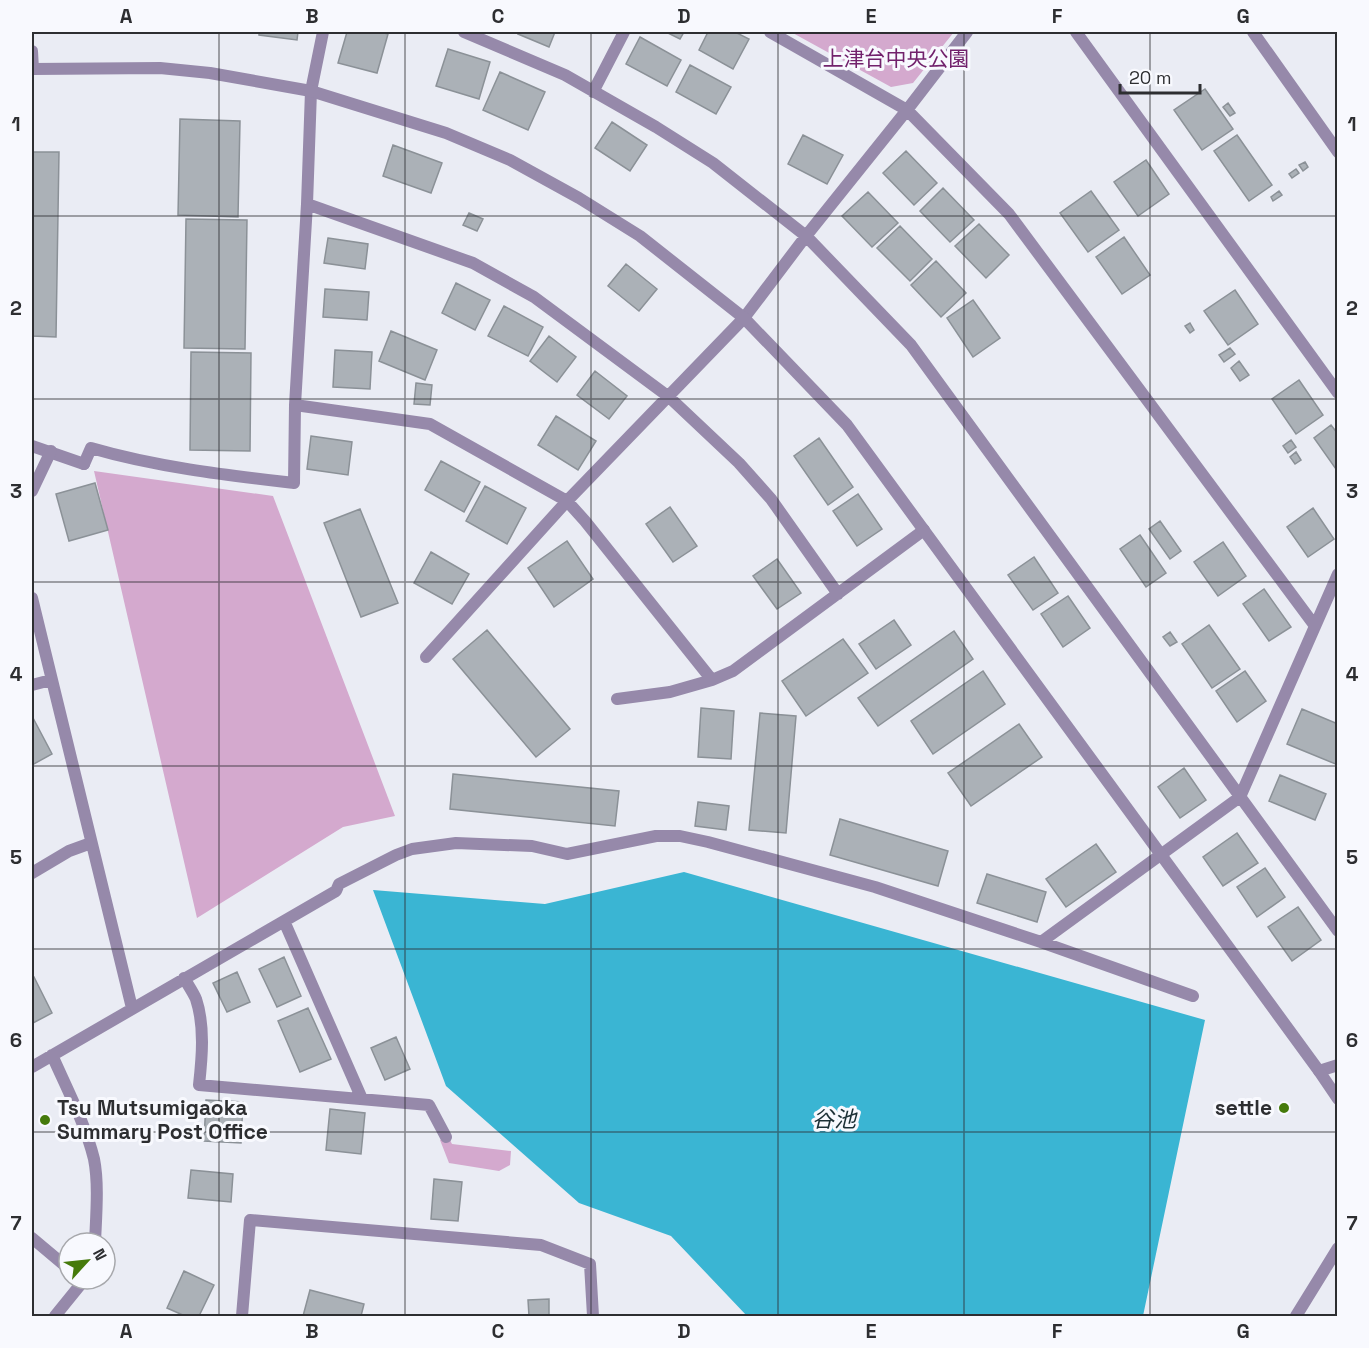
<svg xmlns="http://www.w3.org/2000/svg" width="1369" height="1348" viewBox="0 0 1369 1348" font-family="'Space Grotesk','Noto Sans JP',sans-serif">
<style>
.green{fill:#d4a9ce}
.water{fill:#3ab5d3}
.building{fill:#abb1b7;stroke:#8b9197;stroke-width:1.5}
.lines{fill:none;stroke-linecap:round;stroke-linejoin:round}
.service{stroke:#9689aa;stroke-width:12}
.minor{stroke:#9689aa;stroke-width:12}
.tertiary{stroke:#9689aa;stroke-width:12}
.grid{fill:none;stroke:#2d2e31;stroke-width:1.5;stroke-opacity:0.55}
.poi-dot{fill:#457a0b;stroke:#f8f9fe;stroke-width:2}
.labels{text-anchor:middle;stroke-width:6;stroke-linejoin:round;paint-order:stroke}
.park-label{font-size:21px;fill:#72226c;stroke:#f8f9fe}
.poi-label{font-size:21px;font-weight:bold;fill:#2d2e31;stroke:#f8f9fe;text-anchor:start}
.water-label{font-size:22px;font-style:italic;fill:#1b2f35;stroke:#f8f9fe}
.neatline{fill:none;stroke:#2d2e31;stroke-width:2}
.grid-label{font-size:20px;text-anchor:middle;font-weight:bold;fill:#2d2e31}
</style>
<rect width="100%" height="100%" fill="#eaecf4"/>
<!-- green -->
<path class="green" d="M791,32H954L913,83L891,87Z
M94,471L273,496L395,816L343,827L197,918Z
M449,1138L452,1144L511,1151L510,1165L499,1171L449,1163L440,1140Z"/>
<!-- water -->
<path class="water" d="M684,872L1205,1020L1143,1316H747L671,1236L579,1203L446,1086L373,890L545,904Z"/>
<!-- building -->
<path class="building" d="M259,32H298L297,40L259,35Z
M347,32H380L388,34L377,73L338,63Z
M519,32H555L549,47L518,34Z
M666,32H684L680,39Z
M708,32H735L749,39L733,69L699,50Z
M640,37L681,60L667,86L626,64Z
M448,49L490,62L479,99L436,86Z
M690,65L731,87L716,114L676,92Z
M500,72L545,92L528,130L483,110Z
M1205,89L1233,129L1202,150L1174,110Z
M1228,103L1235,113L1230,116L1223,107Z
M180,119L240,121L238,217L178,215Z
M612,122L647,145L630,171L595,148Z
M803,135L843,155L827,184L788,164Z
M1237,135L1272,185L1249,201L1214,151Z
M393,145L442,163L431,193L383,176Z
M906,151L937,183L914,205L883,173Z
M32,152H59L56,337L32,336Z
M1146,160L1169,194L1138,216L1114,182Z
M1305,162L1308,167L1303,171L1299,165Z
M1296,169L1299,173L1292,178L1289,174Z
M943,188L974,220L950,242L920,211Z
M1091,191L1119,230L1088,252L1060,213Z
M1279,191L1282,195L1273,201L1271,197Z
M868,192L898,223L872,247L842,216Z
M469,213L483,219L477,231L463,225Z
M186,219L247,220L245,349L184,348Z
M979,224L1009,255L986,278L955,246Z
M900,226L932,259L910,281L877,248Z
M1124,237L1150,275L1122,294L1096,257Z
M328,238L368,244L365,269L324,263Z
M936,261L966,293L941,317L911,285Z
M626,264L657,289L639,311L608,286Z
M456,283L490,300L475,330L442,313Z
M325,289L369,292L367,320L323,317Z
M1235,290L1258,324L1228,345L1204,311Z
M973,300L1000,338L973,357L947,318Z
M504,306L543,327L528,356L488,336Z
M1190,323L1194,330L1190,333L1185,326Z
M391,331L437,350L425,380L379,361Z
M549,336L576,357L557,382L530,361Z
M1230,348L1235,354L1224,362L1219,355Z
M335,350L372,352L370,389L333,387Z
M191,352L251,353L250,451L190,450Z
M1239,361L1249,375L1240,381L1231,368Z
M595,371L627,396L609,419L577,395Z
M1299,380L1323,415L1296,434L1272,399Z
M416,383L432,385L430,405L414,404Z
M556,416L596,441L578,470L538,445Z
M1331,425L1338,434V472L1314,438Z
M311,436L352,442L348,475L307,469Z
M819,438L853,487L828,505L794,456Z
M1291,440L1296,447L1288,453L1283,446Z
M1296,452L1301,460L1295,464L1290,457Z
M441,461L480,482L464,512L425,490Z
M95,483L108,530L69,541L56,494Z
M485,486L526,508L507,544L466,521Z
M858,494L882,529L857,546L833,511Z
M670,507L697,546L673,562L646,524Z
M1313,508L1334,539L1308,557L1287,527Z
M360,509L398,603L361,617L324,523Z
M1160,521L1181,551L1170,559L1149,529Z
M1140,535L1166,573L1146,587L1120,549Z
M567,541L593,579L554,607L528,568Z
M1223,542L1246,576L1218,596L1194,562Z
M431,552L469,574L452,604L414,583Z
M1034,557L1058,593L1033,610L1008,575Z
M777,559L801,593L777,609L753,576Z
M1264,589L1291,627L1269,641L1243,604Z
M1068,596L1090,628L1063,647L1041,614Z
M894,620L911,645L876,669L859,644Z
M1209,625L1240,669L1212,688L1182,644Z
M487,630L570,729L536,757L453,659Z
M954,631L973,659L878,726L858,698Z
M1170,632L1177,642L1170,646L1163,637Z
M843,639L868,673L806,716L782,681Z
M983,671L1005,704L933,754L911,721Z
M1245,671L1266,701L1237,722L1216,691Z
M701,708L734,711L731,759L698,757Z
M1302,709L1338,724V765L1287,744Z
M760,713L796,716L786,833L749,830Z
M32,716L52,754L32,765Z
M1019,724L1042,757L971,806L948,773Z
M1184,768L1206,800L1180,818L1158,787Z
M453,774L619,791L615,826L450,809Z
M1280,775L1326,794L1315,820L1269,801Z
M698,802L729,806L726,830L695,826Z
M840,819L948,851L938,886L830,855Z
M1237,833L1258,863L1223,886L1203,857Z
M1096,844L1116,872L1066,907L1046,879Z
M1265,868L1285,897L1257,917L1237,887Z
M987,874L1046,892L1037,922L977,903Z
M1298,907L1321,940L1292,961L1268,927Z
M284,957L301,996L277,1007L259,969Z
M237,972L250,1002L227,1012L213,983Z
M34,977L52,1013L33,1023L32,978Z
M308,1008L331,1059L300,1072L278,1021Z
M396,1037L410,1069L385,1080L371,1048Z
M206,1100L243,1102L241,1143L204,1141Z
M330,1109L365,1113L361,1154L326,1150Z
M191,1170L233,1174L231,1202L188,1198Z
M434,1179L462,1182L458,1221L431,1219Z
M184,1271L214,1285L199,1316H185L167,1308Z
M310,1290L364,1304L361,1316H303Z
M549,1299V1316H529L528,1300Z"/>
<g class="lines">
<!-- service -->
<path class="service" d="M32,446L84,464"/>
<!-- minor -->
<path class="minor" d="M464,32L565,75L656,127L713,163L806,236L911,345L1338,931
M770,32L907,110L1009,214L1315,626
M1076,32L1338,393
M1253,32L1338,152
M32,51L33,69
M593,92L624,32
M307,204L473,263L534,297L669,397L739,463L771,499L838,594
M295,405L430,424L567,501L585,521L712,680L733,671L924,530
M84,464L91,448C156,467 226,475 294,483L295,405L307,204L311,91L323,32
M32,491L51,451
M32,598L132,1008
M426,657L567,501L744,318L806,236L907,110L967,32
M32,685L51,680
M617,699L670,692L712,680
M32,873L69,851L91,843
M284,921L362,1099
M1041,942L1193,996
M184,978C188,985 193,992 196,999C205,1026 202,1058 199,1085L429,1105L446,1137
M52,1055C67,1089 85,1123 94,1159C99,1184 96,1217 95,1243
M32,1067L336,891L339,884L396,855L412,849L456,843L532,846L567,854L656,836H680L708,842L875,887L1041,942L1240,797L1338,574
M1319,1071L1338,1065
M32,1238L69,1269
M55,1316L85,1279
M242,1316L250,1220L541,1245L590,1264L593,1316"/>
<!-- tertiary -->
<path class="tertiary" d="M32,69L160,68L210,73L311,91L446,133L510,160L579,198L640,236L744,318L847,425L1319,1071L1338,1099
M1296,1316L1338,1248"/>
</g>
<!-- grid -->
<path class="grid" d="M219,32V1316M405,32V1316M591,32V1316M778,32V1316M964,32V1316M1150,32V1316M32,216H1338M32,399H1338M32,582H1338M32,766H1338M32,949H1338M32,1132H1338"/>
<!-- markers -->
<g class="poi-dot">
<circle cx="1284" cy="1108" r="6"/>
<circle cx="45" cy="1120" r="6"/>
</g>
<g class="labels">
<!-- park labels -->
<g class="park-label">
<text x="896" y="66">上津台中央公園</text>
</g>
<!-- poi labels -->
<g class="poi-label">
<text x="57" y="1115">Tsu Mutsumigaoka<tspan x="57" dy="24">Summary Post Office</tspan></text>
<text x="1272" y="1115" text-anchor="end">settle</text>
</g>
<!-- water labels -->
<g class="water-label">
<text x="834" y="1127">谷池</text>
</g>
</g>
<!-- border -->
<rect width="1369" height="1348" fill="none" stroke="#f8f9fe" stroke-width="66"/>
<!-- north arrow -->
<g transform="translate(87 1261) rotate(63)"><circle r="28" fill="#f8f9fe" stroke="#a7a8ac" stroke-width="1.5"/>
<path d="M0-4.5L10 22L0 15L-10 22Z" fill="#457a0b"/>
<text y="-9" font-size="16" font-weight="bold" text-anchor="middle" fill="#2d2e31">N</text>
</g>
<!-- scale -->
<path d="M1120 84v9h80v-9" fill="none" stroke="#2d2e31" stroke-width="3"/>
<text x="1129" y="84" font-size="18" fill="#2d2e31" stroke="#f8f9fe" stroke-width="4.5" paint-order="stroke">20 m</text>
<rect x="33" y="33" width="1303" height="1282" class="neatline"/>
<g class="grid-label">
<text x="126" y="23">A</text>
<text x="312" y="23">B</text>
<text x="498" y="23">C</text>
<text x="684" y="23">D</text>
<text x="871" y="23">E</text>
<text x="1057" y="23">F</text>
<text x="1243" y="23">G</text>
<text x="16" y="131">1</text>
<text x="1352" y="131">1</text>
<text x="16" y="315">2</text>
<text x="1352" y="315">2</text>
<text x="16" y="498">3</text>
<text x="1352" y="498">3</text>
<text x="16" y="681">4</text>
<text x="1352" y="681">4</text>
<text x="16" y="864">5</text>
<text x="1352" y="864">5</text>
<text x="16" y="1047">6</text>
<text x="1352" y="1047">6</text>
<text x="16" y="1230">7</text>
<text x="1352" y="1230">7</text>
<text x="126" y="1338">A</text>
<text x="312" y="1338">B</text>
<text x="498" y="1338">C</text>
<text x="684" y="1338">D</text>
<text x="871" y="1338">E</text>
<text x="1057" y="1338">F</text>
<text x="1243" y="1338">G</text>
</g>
</svg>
